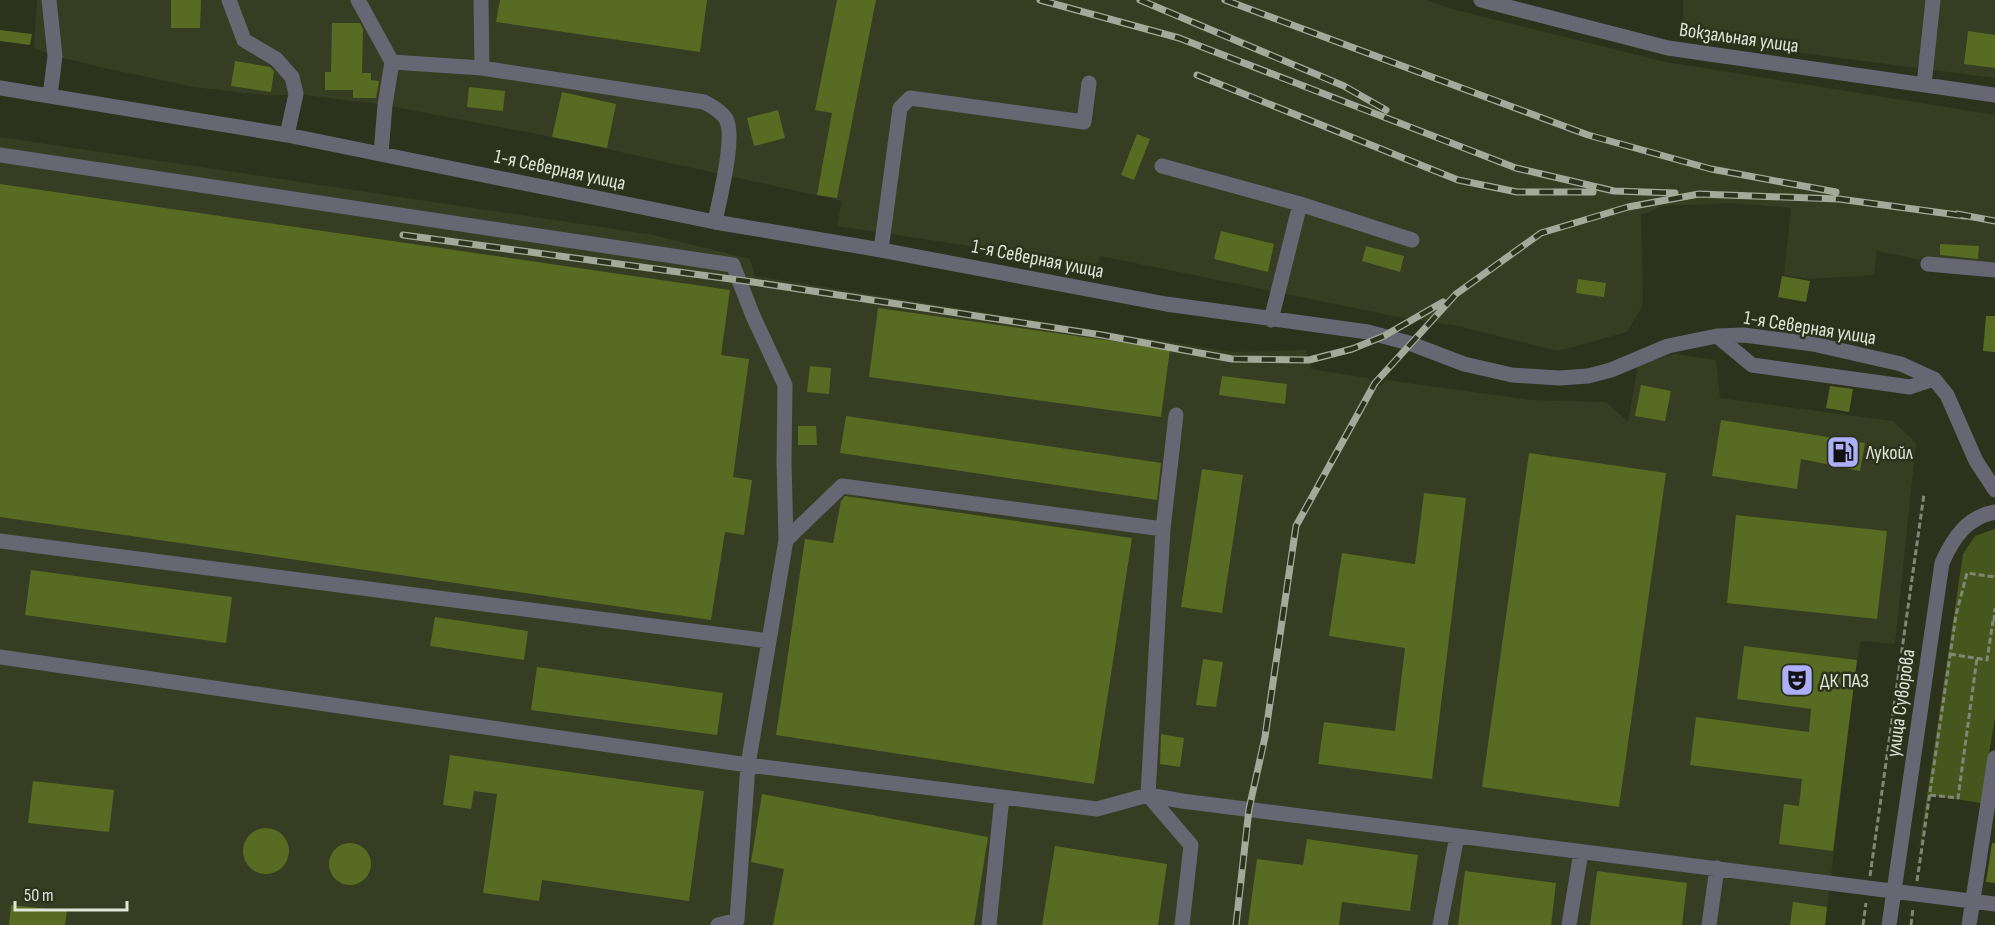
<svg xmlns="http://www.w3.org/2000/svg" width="1995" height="925" viewBox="0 0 1995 925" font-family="'Sofia Sans Condensed',sans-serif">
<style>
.built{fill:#353e22}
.green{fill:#46571d}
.building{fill:#576b22}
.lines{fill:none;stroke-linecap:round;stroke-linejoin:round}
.path{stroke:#818775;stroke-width:3;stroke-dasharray:6 3;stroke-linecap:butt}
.minor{stroke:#666773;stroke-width:15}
.rail-casing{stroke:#a4aa99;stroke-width:7}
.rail{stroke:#2b331c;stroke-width:4.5;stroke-dasharray:14;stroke-linecap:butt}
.labels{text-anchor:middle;stroke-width:5;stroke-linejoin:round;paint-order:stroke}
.street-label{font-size:20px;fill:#e0e5d7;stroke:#2b331c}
.poi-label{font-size:20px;fill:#e0e5d7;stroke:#2b331c;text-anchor:start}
</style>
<rect width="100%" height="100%" fill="#2b331c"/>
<!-- built -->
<path class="built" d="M37,0H1427L1452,9L1666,62L1995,115V269L1937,263L1877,251L1874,275L1809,279L1784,275L1791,208L1732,203L1663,206L1641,215L1643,305L1627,332L1558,351L1458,326L1399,317L1100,256L1097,265L837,226L842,201L552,137L385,105L296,94L272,96L194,87L109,69L55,56L34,48Z
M1683,0H1995V78L1701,40L1683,32Z
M0,137L654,235L750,259L755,276L1233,352L1306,350L1311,369L1368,378L1380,386L1386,380L1531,400L1606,402L1628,422L1638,364L1674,354L1716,360L1720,398L1893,421L1916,443L1895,644L1861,641L1857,660L1825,925H0Z"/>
<!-- green -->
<path class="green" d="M1995,529V717L1981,803L1930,795L1919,850L1963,554L1975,536Z"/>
<!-- building -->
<path class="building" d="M171,0H201L200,28H171Z
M500,0H707L700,52L496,22Z
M837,0H876L837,198L817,195L832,113L815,110Z
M332,23H360L363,29L362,73H371V80L379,81L376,98H353V90H325V72H331Z
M0,30L32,34L30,45L0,41Z
M1968,31L1995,35V68L1964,64Z
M235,61L270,67L274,71L271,92L231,86Z
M469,87L505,91L503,111L467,107Z
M562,92L616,104L607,148L552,137Z
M778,110L785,138L754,146L747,118Z
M1137,134L1150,139L1134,180L1121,175Z
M0,184L730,290L721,355L749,359L733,477L752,480L744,535L725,532L711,620L0,517Z
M1221,231L1274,244L1268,272L1214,259Z
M1940,244L1979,246L1978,259L1940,255Z
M1366,246L1404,256L1400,272L1362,261Z
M1782,276L1810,281L1806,302L1778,297Z
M1578,279L1606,283L1604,297L1576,293Z
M878,308L1170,349L1161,417L869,377Z
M1986,316H1995V352L1983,351Z
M810,366L831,368L829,394L807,392Z
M1222,376L1287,384L1285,404L1219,395Z
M1641,385L1671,391L1665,421L1635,416Z
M1830,386L1853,389L1849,412L1826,408Z
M846,416L1161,463L1157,500L840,453Z
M1721,420L1865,443L1860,471L1801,459L1797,489L1712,476Z
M798,426H816L817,445H798Z
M1529,453L1666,473L1619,807L1482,787Z
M1202,469L1243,475L1222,613L1181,607Z
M1424,493L1466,498L1432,779L1318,764L1324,722L1395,731L1405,648L1329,636L1342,553L1415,564Z
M845,496L1132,538L1094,784L776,735L805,539L833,543L841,501Z
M1736,515L1887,531L1877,619L1727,603Z
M31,570L232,597L226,643L25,615Z
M435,617L528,631L524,660L430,646Z
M1744,646L1857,660L1833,851L1779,844L1784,804L1799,806L1802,779L1690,765L1696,717L1809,732L1811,709L1737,699Z
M1203,659L1223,662L1216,707L1196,705Z
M537,667L723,693L717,735L531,710Z
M1161,734L1184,738L1180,767L1160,764Z
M450,755L704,791L689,901L542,880L539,901L483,893L497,794L474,791L471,809L443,805Z
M33,781L114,790L109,832L28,823Z
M762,794L988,837L974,925H773L784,869L751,862Z
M243 851a23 23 0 1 1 46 0a23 23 0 1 1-46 0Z
M1307,839L1418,855L1410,911L1342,902L1339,925H1248L1257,859L1303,865Z
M1992,843H1995V883L1986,882Z
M329 864a21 21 0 1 1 42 0a21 21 0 1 1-42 0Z
M1055,846L1167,864L1158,925H1042Z
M1465,871L1556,883L1551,925H1458Z
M1597,871L1687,883L1682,925H1590Z
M1793,902L1827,907L1825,925H1790Z
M11,905L67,911L65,925H9Z"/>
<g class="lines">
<!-- path -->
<path class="path" d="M1994,621L1995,608
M1950,654L1987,660L1993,621
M1930,795L1958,798L1977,658
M1870,876L1924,494
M1917,881L1956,615L1967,573L1995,577
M1863,925L1866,903
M1911,925L1913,908"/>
<!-- minor -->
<path class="minor" d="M49,0L55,56L50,96
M229,0L244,40L276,59L292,77L296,94L287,135
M358,0L392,62
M481,0L482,68
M1481,0L1668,48L1995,95
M1924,85L1933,0
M0,88L287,135L715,222L881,250L1166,304L1368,332L1409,343L1464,364L1512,375L1559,378L1588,376L1611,370L1668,346L1717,336L1744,335L1813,344L1901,364L1934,379L1947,395L1976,461L1995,490
M381,153L385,105L392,62L482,68L704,102C712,106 721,111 726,119C736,137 719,200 715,222
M0,155L733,265L753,316L785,385L784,462L786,540
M1162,166L1300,204L1271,320
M1300,204L1412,240
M881,250L900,108L910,98L1084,122L1089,83
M1928,264L1995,270
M1717,336L1752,365L1910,387L1934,379
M1176,415L1163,529L1148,795L1182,801L1995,904
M0,541L769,641
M0,657L748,765L1097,809L1148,795L1191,845L1182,925
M718,925L737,920L748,765L786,540L842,486L1163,529
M989,925L1002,797
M1440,925L1457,836
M1569,925L1581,852
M1709,925L1717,868
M1889,925L1942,563C1953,538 1967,517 1995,512
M1969,925L1995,758"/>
<!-- rail casing -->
<g class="rail-casing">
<path id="rail" d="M1040,0L1179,38L1516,168L1614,191L1675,193
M1140,0L1344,86L1386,110
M1225,0L1588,135L1711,169L1836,192
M1197,75L1458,180L1517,192H1593
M1957,214L1995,221
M403,235L753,282L1102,335L1232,359L1309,360L1352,349L1384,336L1443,302
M1236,925L1249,809L1265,737L1296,526L1375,383L1456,294L1541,233L1628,207L1699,194L1839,199L1965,216"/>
</g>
<!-- rail -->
<use href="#rail" class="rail"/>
</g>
<!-- icons -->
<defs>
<g id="fuel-square" transform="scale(1.725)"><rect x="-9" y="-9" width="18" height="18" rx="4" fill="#adaffb" stroke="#2b331c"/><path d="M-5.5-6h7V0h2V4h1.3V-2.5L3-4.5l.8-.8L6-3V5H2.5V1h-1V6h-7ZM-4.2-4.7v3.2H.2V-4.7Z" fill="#111"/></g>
<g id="theatre-square" transform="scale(1.725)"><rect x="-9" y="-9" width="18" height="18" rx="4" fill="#adaffb" stroke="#2b331c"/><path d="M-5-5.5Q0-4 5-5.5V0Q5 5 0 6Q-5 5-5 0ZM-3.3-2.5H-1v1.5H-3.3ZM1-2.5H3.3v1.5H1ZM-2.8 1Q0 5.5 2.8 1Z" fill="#111"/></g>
</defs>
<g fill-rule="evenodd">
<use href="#fuel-square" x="1843" y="452"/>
<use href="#theatre-square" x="1797" y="680"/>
</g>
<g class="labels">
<!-- street labels -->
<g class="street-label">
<text transform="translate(1739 37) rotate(8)" y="7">Вокзальная улица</text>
<text transform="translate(560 169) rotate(12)" y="7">1-я Северная улица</text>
<text transform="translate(1038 258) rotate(11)" y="7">1-я Северная улица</text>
<text transform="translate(1810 327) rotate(9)" y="7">1-я Северная улица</text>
<text transform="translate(1900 703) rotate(-82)" y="7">улица Суворова</text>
</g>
<!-- poi labels -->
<g class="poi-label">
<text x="1866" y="459">Лукойл</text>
<text x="1820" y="687">ДК ПАЗ</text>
</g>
</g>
<!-- scale -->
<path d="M15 901v9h112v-9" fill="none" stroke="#e0e5d7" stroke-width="3"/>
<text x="24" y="901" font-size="18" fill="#e0e5d7" stroke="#2b331c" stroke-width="4.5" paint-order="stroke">50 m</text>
</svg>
